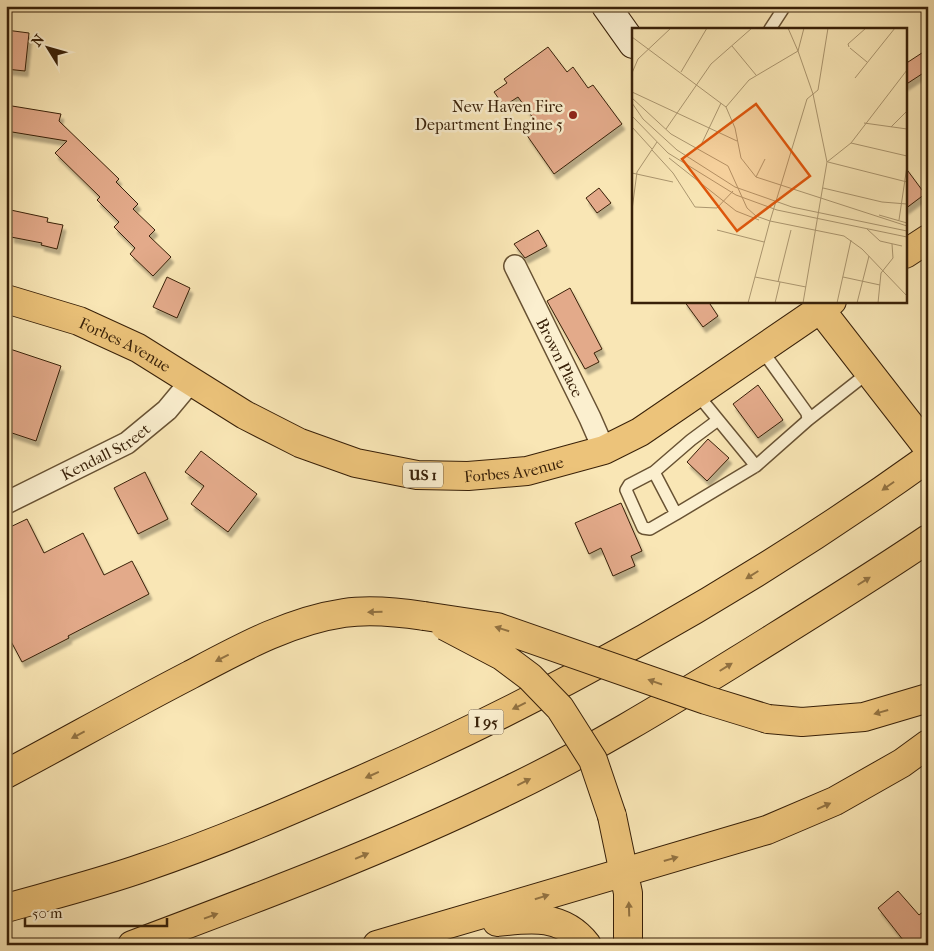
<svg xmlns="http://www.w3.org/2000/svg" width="934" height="951" viewBox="0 0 934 951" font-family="'IM FELL French Canon',serif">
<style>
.building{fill:#e3aa8a;stroke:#382008;filter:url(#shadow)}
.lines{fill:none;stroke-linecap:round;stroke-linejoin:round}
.service-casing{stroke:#685233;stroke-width:14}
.minor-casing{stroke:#685233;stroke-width:24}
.secondary-casing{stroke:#382008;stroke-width:30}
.primary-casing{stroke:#382008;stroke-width:30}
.motorway-casing{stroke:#382008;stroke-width:30}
.service{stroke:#fbefcf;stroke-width:11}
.minor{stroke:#fbefcf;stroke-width:21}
.secondary{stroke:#fbefcf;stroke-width:28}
.primary{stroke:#ecc37a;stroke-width:28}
.motorway{stroke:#ecc37a;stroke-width:28}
.motorway-bridge-casing{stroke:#382008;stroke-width:30;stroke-linecap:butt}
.motorway-bridge{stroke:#ecc37a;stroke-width:28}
.oneway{fill:#927241}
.poi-dot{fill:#8f2418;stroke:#fbefcf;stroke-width:2}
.labels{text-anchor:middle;stroke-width:5;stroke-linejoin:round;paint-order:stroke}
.shield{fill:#fbefcf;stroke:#725e44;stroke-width:1}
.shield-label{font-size:15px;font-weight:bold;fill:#382008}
.poi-label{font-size:16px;fill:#382008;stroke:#fbefcf;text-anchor:end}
.street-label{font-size:16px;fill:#382008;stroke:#fbefcf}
.inset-road{fill:none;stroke:#ac9770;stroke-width:1}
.view{fill:#df560c;fill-opacity:0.15;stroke:#df560c;stroke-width:2.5}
.inset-edge{fill:none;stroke:#382008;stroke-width:2.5}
</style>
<defs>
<filter id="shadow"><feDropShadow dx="3" dy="5.5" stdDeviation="1" flood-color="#0004"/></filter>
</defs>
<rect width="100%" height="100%" fill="#f9e6b5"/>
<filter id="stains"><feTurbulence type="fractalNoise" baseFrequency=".004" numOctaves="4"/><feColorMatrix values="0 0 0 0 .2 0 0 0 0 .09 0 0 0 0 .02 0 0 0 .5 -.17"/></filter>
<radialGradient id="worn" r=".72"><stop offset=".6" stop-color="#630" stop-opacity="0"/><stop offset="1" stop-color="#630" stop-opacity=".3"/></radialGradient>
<!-- building -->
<path class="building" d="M6,30L29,33L25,71L6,69Z
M548,47L567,72L573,67L588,88L593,85L622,124L554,174L526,134L538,125L518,97L504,106L494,92L507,83L504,79Z
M928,49V70L905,85V64Z
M6,105L61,114L59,121L119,179L116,182L138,204L133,209L155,230L149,236L171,257L153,276L130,254L135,248L114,227L119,222L97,200L100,197L55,153L67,141L6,131Z
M905,167L925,194L905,209Z
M599,188L611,203L597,213L586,198Z
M6,209L48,218L47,222L63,225L57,249L41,245L42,243L11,237L12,233L6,232Z
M538,230L547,246L525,258L514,244Z
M167,277L190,288L177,318L153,307Z
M570,288L602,349L594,353L599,362L585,369L547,301Z
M684,301H708L718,316L703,327Z
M10,349L61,366L36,441L6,431V360Z
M758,385L783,420L758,438L733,404Z
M708,439L729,458L707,481L687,462Z
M201,451L257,494L228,532L191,504L204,486L185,472Z
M145,472L168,519L138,534L114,488Z
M621,503L642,551L631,556L635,566L613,576L601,548L589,554L575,523Z
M27,519L44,553L83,533L104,575L132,561L149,594L68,636L69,638L22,662L6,632V529Z
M898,891L919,915L928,908V945H907L878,908Z"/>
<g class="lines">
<!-- service casing -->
<g class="service-casing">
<path id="service" d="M770,29L785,6
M697,394L756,466L808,420L807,413L761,349
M808,420L869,372
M654,472L676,514L756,466
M676,514L650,529L643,528L626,490L629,485L654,472L691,440L718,420"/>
</g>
<!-- minor casing -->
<g class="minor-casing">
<g id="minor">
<path id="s1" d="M515,266L590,418L604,450"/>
<path id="s2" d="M6,503L127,443L167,410L192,380"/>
</g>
</g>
<!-- secondary casing -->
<g class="secondary-casing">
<path id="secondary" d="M606,6L633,44"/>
</g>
<!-- primary casing -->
<g class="primary-casing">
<g id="primary">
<path d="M905,254L928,239"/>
<path id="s3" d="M6,299L79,321L138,348L245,415L300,443L356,463L417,475L468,476L527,471L604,450L640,432L832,301"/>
<path d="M820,309L928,448"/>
</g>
</g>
<!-- motorway casing -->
<g class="motorway-casing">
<path id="motorway" d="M768,719L802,722L864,717L928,698
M6,774C68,741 128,707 190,675C239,649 289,621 344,613C370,609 398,612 424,616
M612,816L628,893V945
M6,908C52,895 100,883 145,867C219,842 290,811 361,780C561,692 751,585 928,458
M497,922C531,918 563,914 587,945
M132,945C260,897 388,849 511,789C590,751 664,706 738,660C802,620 866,581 928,539
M377,945L767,830L835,801L902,763L928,744"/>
</g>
<!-- service -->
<use href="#service" class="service"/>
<!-- minor -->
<use href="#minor" class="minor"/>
<!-- secondary -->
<use href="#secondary" class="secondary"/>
<!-- primary -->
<use href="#primary" class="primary"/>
<!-- motorway -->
<use href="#motorway" class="motorway"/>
<!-- motorway-bridge casing -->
<g class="motorway-bridge-casing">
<path id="motorway-bridge" d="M424,616L497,627L706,700L768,719
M445,626L502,656L530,677L560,708L593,760L612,816"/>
</g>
<!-- motorway-bridge -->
<use href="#motorway-bridge" class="motorway-bridge"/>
</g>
<!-- one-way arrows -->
<defs><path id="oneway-solid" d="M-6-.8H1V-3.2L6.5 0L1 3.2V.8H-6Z" transform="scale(1.25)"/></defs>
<g class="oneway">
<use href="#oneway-solid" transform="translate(888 486) rotate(145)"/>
<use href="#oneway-solid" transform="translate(752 575) rotate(148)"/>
<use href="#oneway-solid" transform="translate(864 581) rotate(-32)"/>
<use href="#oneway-solid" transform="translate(375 612) rotate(179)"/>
<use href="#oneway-solid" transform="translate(502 629) rotate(-163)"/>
<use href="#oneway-solid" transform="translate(222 658) rotate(153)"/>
<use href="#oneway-solid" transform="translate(726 667) rotate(-32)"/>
<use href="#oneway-solid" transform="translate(655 682) rotate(-161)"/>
<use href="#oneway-solid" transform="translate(519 706) rotate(154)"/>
<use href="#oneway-solid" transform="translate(881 712) rotate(164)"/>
<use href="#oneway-solid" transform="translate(78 735) rotate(152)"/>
<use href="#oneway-solid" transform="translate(372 775) rotate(156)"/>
<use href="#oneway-solid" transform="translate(524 782) rotate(-27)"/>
<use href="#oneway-solid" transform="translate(824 806) rotate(-24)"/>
<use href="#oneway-solid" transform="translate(362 856) rotate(-23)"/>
<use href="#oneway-solid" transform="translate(671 859) rotate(-16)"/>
<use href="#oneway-solid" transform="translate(542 897) rotate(-17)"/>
<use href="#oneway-solid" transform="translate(629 909) rotate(-92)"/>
<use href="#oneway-solid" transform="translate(211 916) rotate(-20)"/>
</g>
<!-- markers -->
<circle class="poi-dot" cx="573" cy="115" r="5"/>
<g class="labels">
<!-- shield labels -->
<g class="shield">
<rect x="403" y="462.5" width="40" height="25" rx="4"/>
<rect x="468.5" y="709.5" width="35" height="25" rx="4"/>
</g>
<g class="shield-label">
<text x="423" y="480">US 1</text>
<text x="486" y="727">I 95</text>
</g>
<!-- poi labels -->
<g class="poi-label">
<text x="563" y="112">New Haven Fire<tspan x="563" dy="18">Department Engine 5</tspan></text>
</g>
<!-- street labels -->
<g class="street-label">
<text dy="6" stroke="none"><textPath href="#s3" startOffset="128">Forbes Avenue</textPath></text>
<text dy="6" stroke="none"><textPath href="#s1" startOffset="102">Brown Place</textPath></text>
<text dy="6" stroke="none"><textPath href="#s2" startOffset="112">Kendall Street</textPath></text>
<text dy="6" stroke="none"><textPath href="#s3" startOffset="548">Forbes Avenue</textPath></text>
</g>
</g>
<!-- overview -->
<g transform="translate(632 28)">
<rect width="275" height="275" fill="#f9e6b5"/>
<path class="inset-road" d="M196,0L186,62L175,71L138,193L212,208L230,221L275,268M0,9L94,79L103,100L109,130L124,149L275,198M100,18L124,47M217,19L216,16L234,0M218,20L235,34M49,44L75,0M0,45L6,31L39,0M223,50L263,0M0,64L105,113M0,70L39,106L96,138L115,180L124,188L138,193M0,75L11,91L45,122L103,159L160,179L275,203M94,79L117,52L166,23L156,0M0,88L36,125L104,167L145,182L275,209M232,95L275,101M0,99L20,121M259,99L275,83M34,101L79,36L120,0M70,115L89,75M219,115L275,128M20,122L41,145L63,179L85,180L101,163M37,130L104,183L127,192M195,134L219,115L275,42M196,134L275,154M0,145L41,154M124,149L133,131M191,160L250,174L275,176M0,182L5,144L25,114M247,187L275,195M267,192L275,138M235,201L248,213L270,218M85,202L132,214M123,249L174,259M211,249L248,257M146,254L159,202M116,275L138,193M143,275L148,254M171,275L195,134L181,66L166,23L172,0M205,275L219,212M225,275L237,228M246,275L249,245L261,230L260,216"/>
<path class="view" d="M124,76L178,148L105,203L50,131Z"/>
<rect width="275" height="275" class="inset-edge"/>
</g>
<!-- margin -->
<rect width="934" height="951" fill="none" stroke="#f9e6b5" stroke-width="25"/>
<rect x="8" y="8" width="919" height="936" fill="none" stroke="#382008" stroke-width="2.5"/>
<rect x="12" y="12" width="909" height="926" fill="none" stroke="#382008"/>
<!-- north arrow -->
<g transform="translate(48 48) rotate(307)" stroke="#fbefcf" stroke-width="4" paint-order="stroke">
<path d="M0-4L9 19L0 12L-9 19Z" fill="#382008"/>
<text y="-8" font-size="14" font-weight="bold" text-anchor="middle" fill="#382008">N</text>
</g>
<!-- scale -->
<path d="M25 918v8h142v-8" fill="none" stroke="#382008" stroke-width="2.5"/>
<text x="32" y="918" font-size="15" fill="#382008" stroke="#fbefcf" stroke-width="4" paint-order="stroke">50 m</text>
<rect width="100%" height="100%" filter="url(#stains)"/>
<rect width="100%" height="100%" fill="url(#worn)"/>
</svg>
